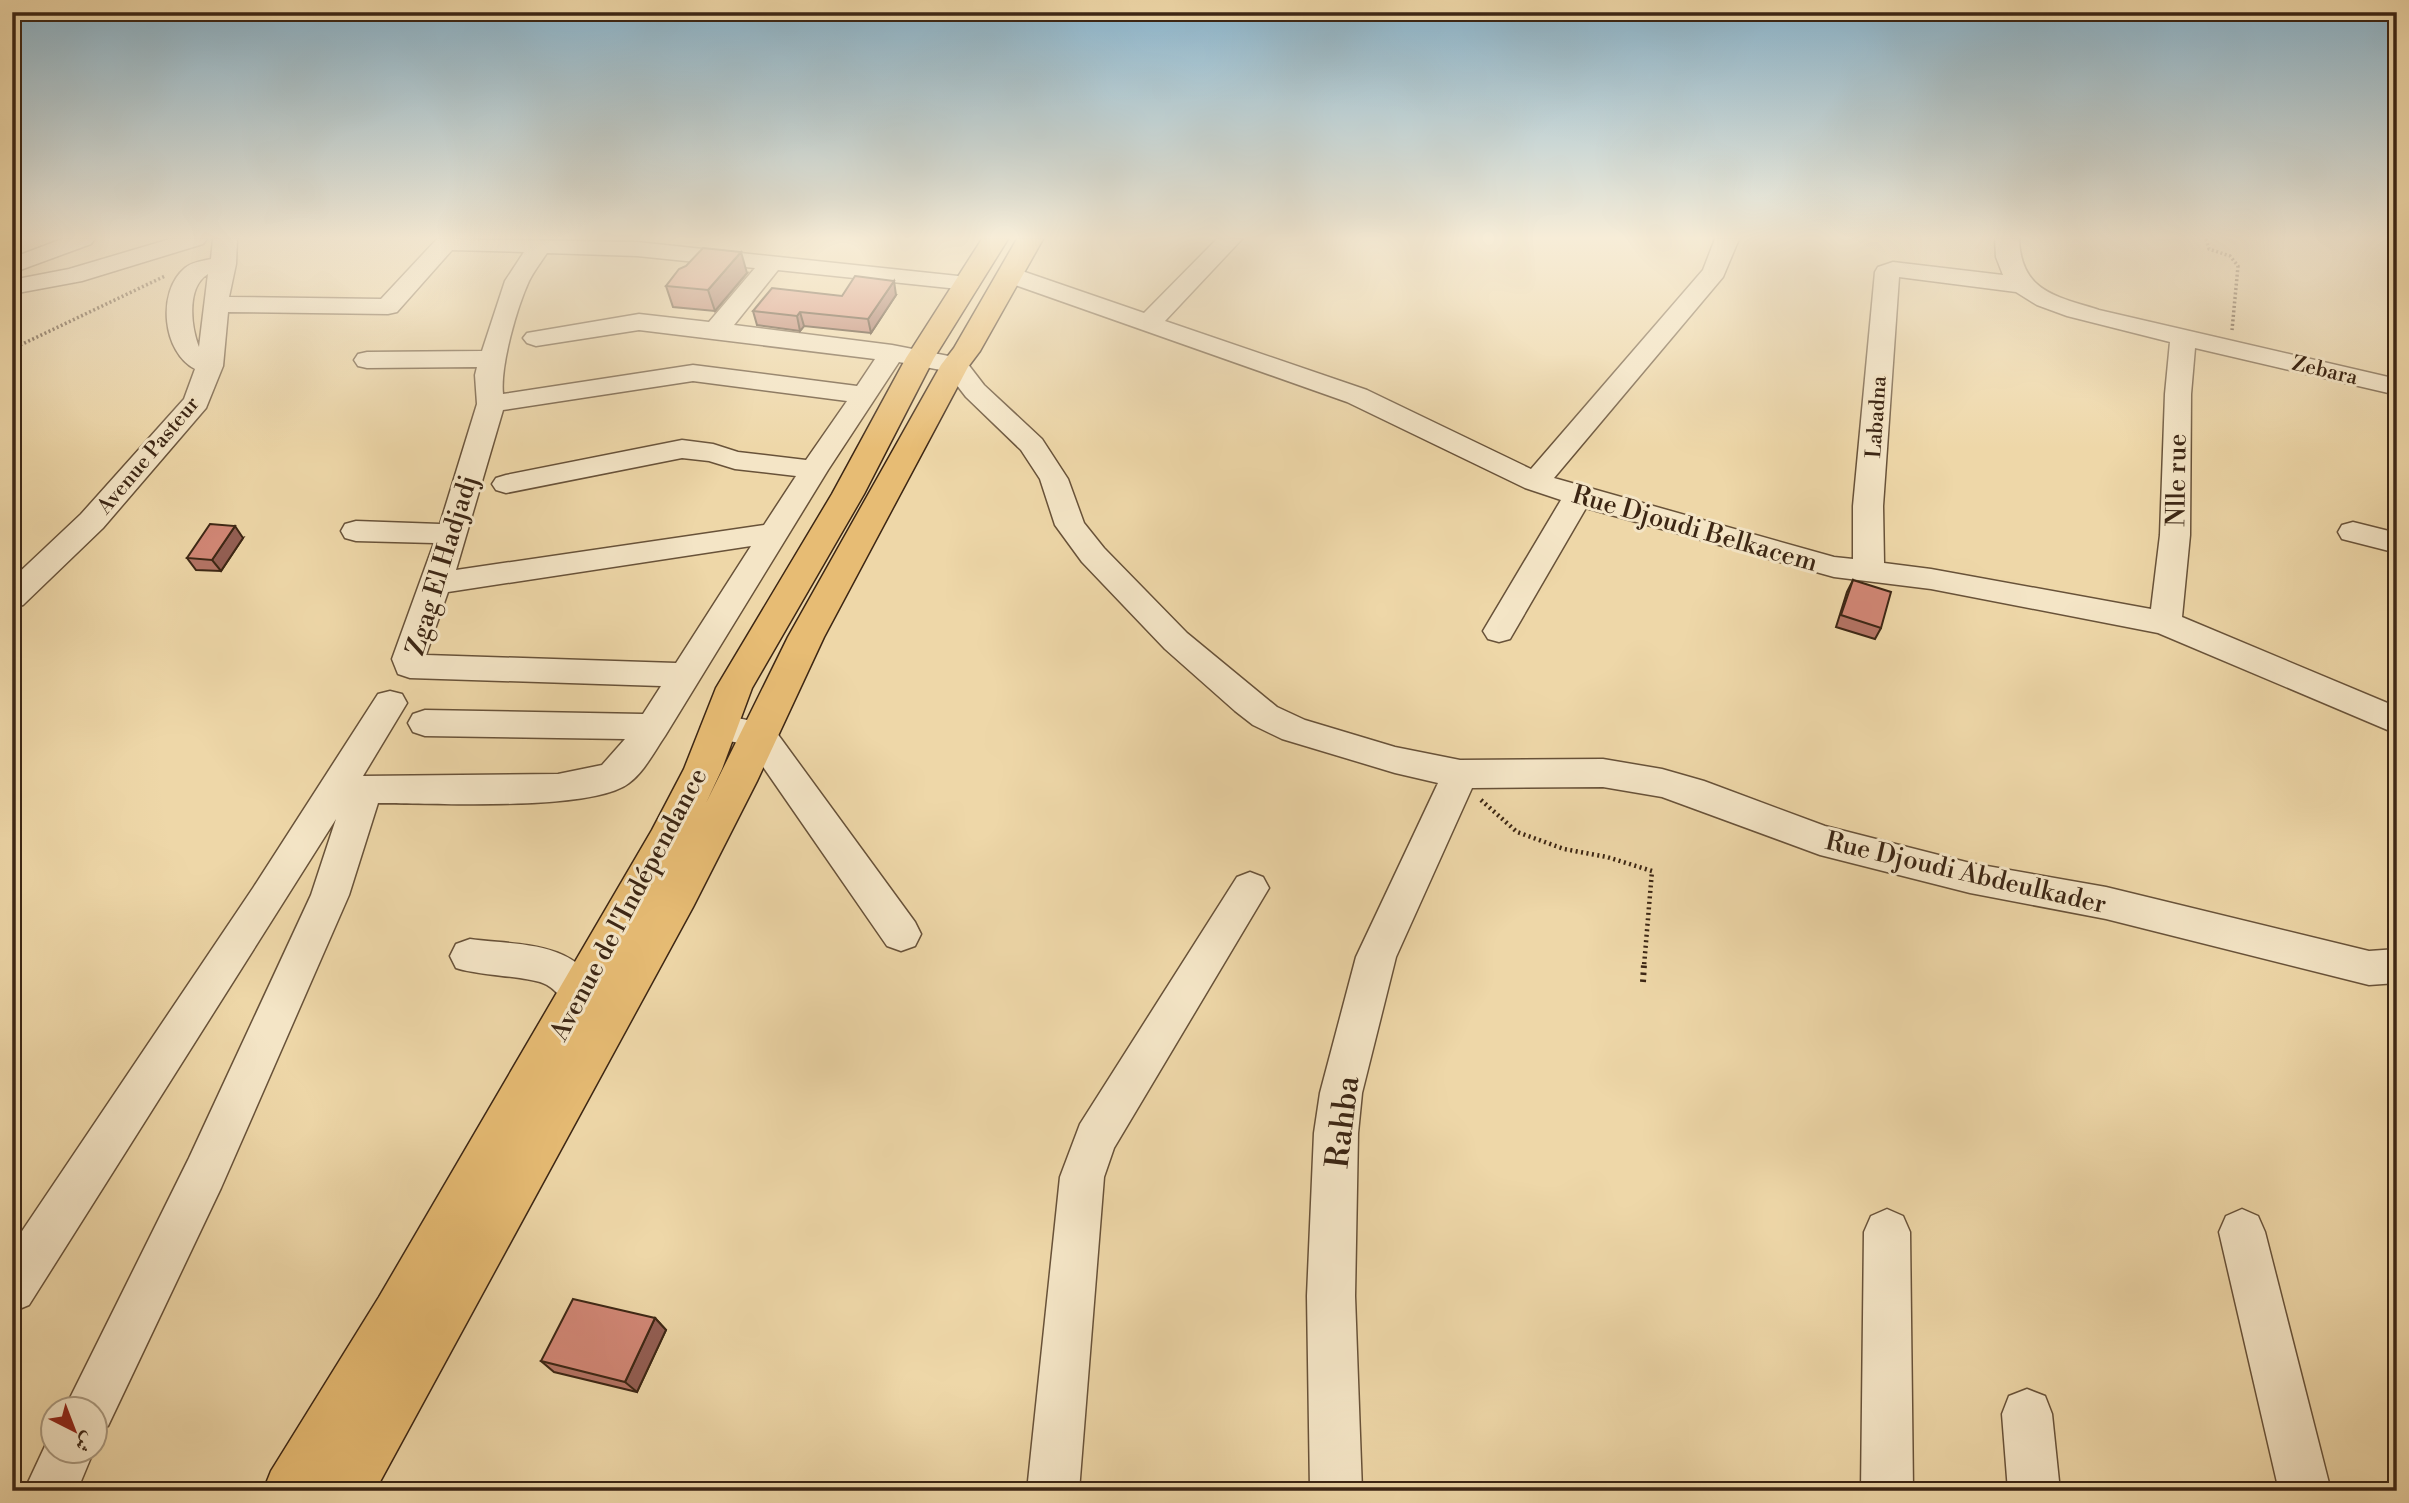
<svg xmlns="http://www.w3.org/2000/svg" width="2409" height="1503" viewBox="0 0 2409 1503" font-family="'Libre Bodoni',Amiri,serif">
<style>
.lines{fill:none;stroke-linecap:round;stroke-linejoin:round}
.minor-casing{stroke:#685239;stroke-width:3}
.major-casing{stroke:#3c2614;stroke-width:3}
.path-far2{stroke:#3c2614;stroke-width:3.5;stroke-dasharray:2 2.5;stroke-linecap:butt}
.path-far1{stroke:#3c2614;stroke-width:4.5;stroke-dasharray:2 3.5;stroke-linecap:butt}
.path{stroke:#3c2614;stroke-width:6;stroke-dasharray:2.5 4.5;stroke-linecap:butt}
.minor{fill:#f4e5c6;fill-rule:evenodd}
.major{fill:#e7bc74;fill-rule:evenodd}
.wall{fill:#b57465;stroke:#3c2614;stroke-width:2}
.shaded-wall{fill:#935e53;stroke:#3c2614;stroke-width:2}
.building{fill:#d28776;stroke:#3c2614;stroke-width:2}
.labels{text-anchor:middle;stroke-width:6;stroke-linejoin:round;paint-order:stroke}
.far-street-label{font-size:21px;fill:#3c2614;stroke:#f4e5c6}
.street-label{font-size:26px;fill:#3c2614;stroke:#f4e5c6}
.near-street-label{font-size:32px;fill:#3c2614;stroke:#f4e5c6}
</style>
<rect width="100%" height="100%" fill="#eed7a8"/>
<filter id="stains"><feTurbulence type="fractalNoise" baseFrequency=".00286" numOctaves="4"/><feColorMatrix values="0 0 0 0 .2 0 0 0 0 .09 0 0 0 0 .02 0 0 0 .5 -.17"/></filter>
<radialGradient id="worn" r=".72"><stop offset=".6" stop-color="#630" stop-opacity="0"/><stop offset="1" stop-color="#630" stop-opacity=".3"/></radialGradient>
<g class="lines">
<!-- minor casing -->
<g class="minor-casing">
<path id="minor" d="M62,239H95L91,244L12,273V258Z
M170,239H207L203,244L82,281L12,294V280L69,269Z
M213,239H237L236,264L229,297L381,299L437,239L637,242L977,278L980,283L977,288L968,290L778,270L734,325L892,345L964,359L984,385L1042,439L1068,479L1084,523L1104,548L1187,633L1277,707L1305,720L1395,747L1460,760L1603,759L1662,769L1704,781L1825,826L1970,863L2106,887L2369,951L2397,949V983L2369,985L2106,919L1970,893L1820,855L1662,797L1603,787L1472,788L1396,957L1362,1093L1358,1133L1355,1296L1362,1491H1310L1307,1296L1314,1133L1320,1093L1356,957L1438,783L1395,773L1282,739L1253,725L1235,711L1165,649L1082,562L1055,525L1040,479L1021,450L966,397L946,371L899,362L828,470L665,736C654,752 644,772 629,783C592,812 430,803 378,803L349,895L221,1188L108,1426L94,1431V1408H65L189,1158L311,895L336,819L29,1305L12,1312V1246L253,888L378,694L390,691L402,694L407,703L363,776L558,774L602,765L625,739L425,736L413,732L408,723L413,714L425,710L643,714L661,686L410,678L398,674L392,659L434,543L356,541L345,538L341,531L345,524L356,521L440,524L477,404L475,375L477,367L367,368L358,366L354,360L358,354L367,352L482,351L505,281L524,252L452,250L397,312L388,314L228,312L223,366L206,408L103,528L23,605L12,608V579L81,514L184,399L195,369C163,353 156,292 185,268C192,262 202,261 211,259ZM547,253L637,256L755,268L709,322L639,314L527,333L523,338L527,343L536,346L639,330L875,359L857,386L693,365L503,394C500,366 517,307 529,281C534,271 541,262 547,253ZM208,274L199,347C191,327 186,287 208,274ZM693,381L847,401L806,460L738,452L713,444L682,440L506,475L496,478L492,484L496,490L506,493L682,458L709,461L735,469L796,476L764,525L456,570L503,410ZM751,546L676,663L426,655L448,592Z
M1217,239H1242L1165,321L1367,390L1531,469L1703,270L1715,239H1739L1723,277L1554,478L1834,557L1853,559V506L1875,272L1878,267L1893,262L2003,275L1996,257L1995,239H2019C2021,292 2056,296 2099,310L2397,379V395L2195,348L2191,394L2190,535L2182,617L2397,707V734L2158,633L1931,589L1834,577L1586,508L1510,639L1499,642L1488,639L1483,631L1561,500L1525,488L1347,402L1001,280L998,275L1001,270L1010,268L1019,270L1144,313ZM1899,277L2016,292L2037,305L2067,316L2170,342L2165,394L2160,535L2151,609L1931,569L1884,563L1883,506Z
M2353,522L2397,533V553L2342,539L2338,532L2342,525Z
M718,714L771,725L915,922L921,934L915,946L901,951L887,946L748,745L706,736L701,727L706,718Z
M1250,872L1263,877L1269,888L1114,1148L1104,1177L1079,1491H1027L1060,1177L1080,1124L1237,877Z
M470,939C522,946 576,940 601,994L595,1007C563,1018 569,998 547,985C531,976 479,976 456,968L450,956L456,944Z
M1887,1209L1903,1216L1910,1232L1913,1491H1861L1864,1232L1871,1216Z
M2242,1209L2258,1216L2265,1232L2331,1491H2279L2219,1232L2226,1216Z
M2027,1389L2045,1396L2052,1414L2060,1491H2008L2002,1414L2009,1396Z
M52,1431V1450H94L77,1491H24Z"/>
</g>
<!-- major casing -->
<g class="major-casing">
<path id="major" d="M982,239H1008L934,358L864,494L752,688L722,769L706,803L788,637L941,365L954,348L1017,239H1043L980,351L968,367L824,637L757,781L693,907L375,1491H263L271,1471L379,1297L652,830L684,769L716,688L832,494L906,358Z"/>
</g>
<!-- path-far2 -->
<path class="path-far2" d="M2206,239L2209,249L2230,256L2238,266L2232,330
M12,349L165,276"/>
<!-- path-far1 -->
<path class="path-far1" d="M1481,800L1517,832L1564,849L1607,857L1652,871L1644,966"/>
<!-- path -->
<path class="path" d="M1643,982L1644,964"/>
<!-- minor -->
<use href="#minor" class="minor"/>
<!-- major -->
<use href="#major" class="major"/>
</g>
<!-- wall -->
<path class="wall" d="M747,273L715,311L673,307L666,286Z
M896,295L871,333L804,326L800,331L757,325L753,311L842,296Z
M243,538L221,571L196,570L187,558Z
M1853,580L1881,628L1875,639L1836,627L1847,592Z
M655,1318L666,1330L637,1392L554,1372L541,1361Z"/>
<!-- shaded-wall -->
<path class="shaded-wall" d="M741,252L747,273L715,311L708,290Z
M894,281L896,295L871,333L868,319Z
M800,312L804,326L800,331L797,316Z
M235,526L243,538L221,571L212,560Z
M655,1318L666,1330L637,1392L625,1382Z"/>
<!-- building -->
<path class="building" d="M703,248L741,252L708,290L666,286L679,269L686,266Z
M855,276L894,281L868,319L800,312L797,316L753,311L772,288L842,296Z
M210,524L235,526L212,560L187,558Z
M1853,580L1891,592L1881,628L1841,615Z
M573,1299L655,1318L625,1382L541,1361Z"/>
<!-- sky -->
<linearGradient id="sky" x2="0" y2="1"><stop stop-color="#89b6d0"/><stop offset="0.53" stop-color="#f7edd8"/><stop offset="1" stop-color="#f7edd8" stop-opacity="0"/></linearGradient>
<rect width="2409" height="449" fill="url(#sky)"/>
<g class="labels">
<!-- far-street labels -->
<g class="far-street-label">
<text transform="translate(2325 370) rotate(13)" y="7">Zebara</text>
<text transform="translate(1876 417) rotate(-86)" y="7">Labadna</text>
<text transform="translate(148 455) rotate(-50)" y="7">Avenue Pasteur</text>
</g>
<!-- street labels -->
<g class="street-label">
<text transform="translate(2176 480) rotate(-89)" y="9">Nlle rue</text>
<text transform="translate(1695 528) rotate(16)" y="9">Rue Djoudi Belkacem</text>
<text transform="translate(441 565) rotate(-73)" y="9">Zgag El Hadjadj</text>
<text transform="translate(1966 872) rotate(13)" y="9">Rue Djoudi Abdeulkader</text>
<text transform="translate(628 904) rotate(-62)" y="9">Avenue de l'Indépendance</text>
</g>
<!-- near-street labels -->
<g class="near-street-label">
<text transform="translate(1342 1122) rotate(-83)" y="11">Rahba</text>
</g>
</g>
<!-- margin -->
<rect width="2409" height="1503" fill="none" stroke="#eed7a8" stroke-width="42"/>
<rect x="14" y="14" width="2381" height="1475" fill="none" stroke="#3c2614" stroke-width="3.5"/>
<rect x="21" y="21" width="2367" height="1461" fill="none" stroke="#3c2614" stroke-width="2"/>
<!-- north arrow -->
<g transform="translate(74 1430) rotate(138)"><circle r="33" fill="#f4e5c6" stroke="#aa997f" stroke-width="2"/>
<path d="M0-5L12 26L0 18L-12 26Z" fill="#8f2418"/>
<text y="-10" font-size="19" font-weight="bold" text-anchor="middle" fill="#3c2614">ش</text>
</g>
<rect width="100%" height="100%" filter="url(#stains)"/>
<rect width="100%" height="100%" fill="url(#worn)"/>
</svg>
